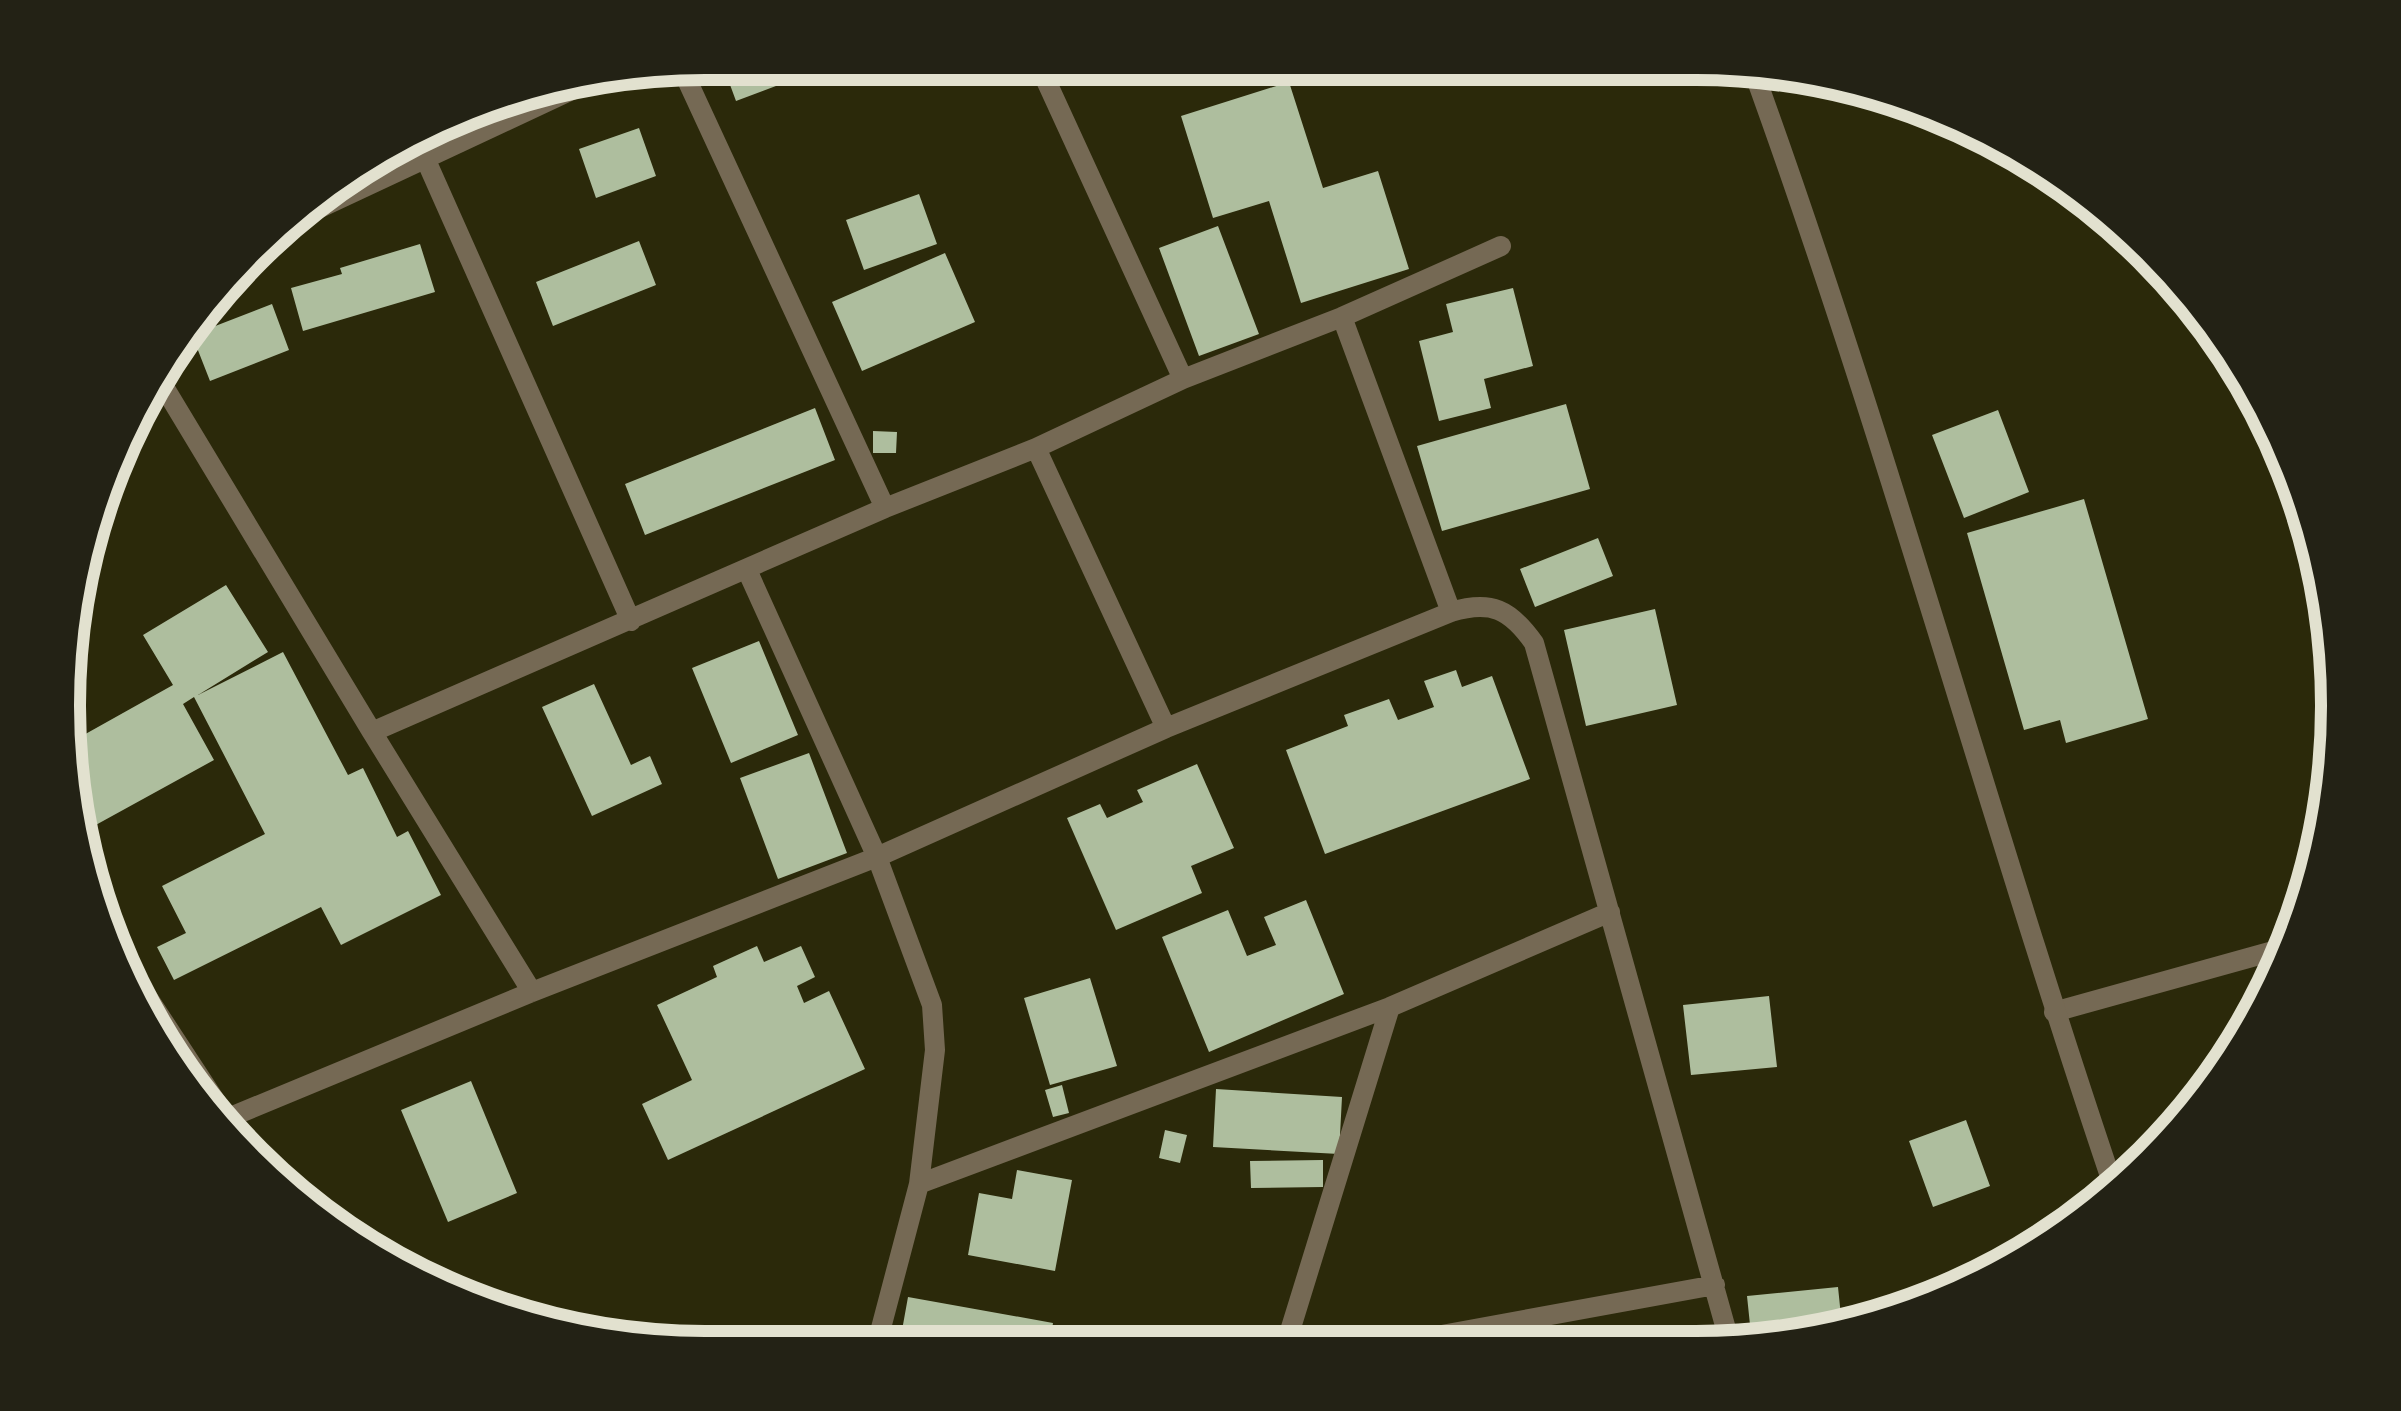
<svg xmlns="http://www.w3.org/2000/svg" width="2401" height="1411" viewBox="0 0 2401 1411" font-family="Arial,sans-serif">
<style>
.building{fill:#aebe9e}
.lines{fill:none;stroke-linecap:round;stroke-linejoin:round}
.lane{stroke:#756954;stroke-width:20}
.street{stroke:#756954;stroke-width:20}
.rim{fill:none;stroke:#e2e1cf;stroke-width:12}
</style>
<rect width="100%" height="100%" fill="#2b290a"/>
<!-- building -->
<path class="building" d="M722,63H837L736,101Z
M1289,82L1323,188L1378,171L1409,269L1301,303L1269,201L1213,218L1181,116Z
M639,128L656,176L596,198L579,149Z
M919,194L937,244L864,270L846,220Z
M1218,226L1259,334L1199,356L1159,248Z
M639,241L656,285L553,326L536,282Z
M420,244L435,292L303,331L291,288L342,274L340,268Z
M945,253L975,322L862,371L832,302Z
M1513,288L1533,366L1484,379L1491,408L1439,421L1419,341L1453,332L1446,304Z
M272,304L289,350L210,381L192,335Z
M1566,404L1590,489L1442,531L1417,446Z
M815,408L835,460L645,535L625,484Z
M1998,410L2029,492L1964,518L1932,435Z
M873,431L897,432L896,453H873Z
M2084,499L2148,719L2066,743L2060,720L2024,730L1967,533Z
M1598,538L1613,576L1535,607L1520,569Z
M226,585L268,652L198,695L283,652L348,775L363,768L397,837L408,831L441,895L341,945L321,907L174,980L157,947L186,933L162,886L265,834L194,697L183,704L214,760L83,832L64,746L173,685L143,635Z
M1655,609L1677,705L1586,726L1564,630Z
M759,641L798,735L731,763L692,668Z
M1456,670L1462,687L1492,676L1530,779L1325,854L1286,750L1348,726L1344,715L1389,699L1398,720L1434,707L1424,681Z
M594,684L631,765L650,756L662,784L592,816L542,707Z
M809,753L847,853L778,879L740,778Z
M1197,764L1234,848L1191,866L1202,893L1116,930L1067,818L1100,804L1107,818L1143,802L1137,790Z
M1306,900L1344,994L1209,1052L1162,937L1228,910L1247,956L1276,945L1264,917Z
M757,946L764,962L801,946L815,977L797,986L804,1003L829,991L865,1069L668,1160L642,1104L692,1080L657,1005L717,977L713,966Z
M1090,978L1117,1066L1050,1085L1024,998Z
M1769,996L1777,1067L1691,1075L1683,1005Z
M471,1081L517,1193L448,1222L401,1110Z
M1062,1085L1069,1113L1053,1117L1045,1090Z
M1216,1089L1342,1097L1339,1154L1213,1147Z
M1966,1120L1990,1186L1933,1207L1909,1141Z
M1165,1130L1187,1135L1180,1163L1159,1158Z
M1323,1160V1187L1251,1188L1250,1161Z
M1017,1170L1072,1180L1055,1271L968,1255L979,1193L1012,1199Z
M1838,1287L1842,1326L1752,1344L1747,1296Z
M908,1297L1053,1323L1049,1347H899Z
M1717,1326L1719,1347H1688L1685,1330Z"/>
<g class="lines">
<!-- lane -->
<path class="lane" d="M2054,1012L2277,950"/>
<!-- street -->
<path class="street" d="M1038,63L1183,379
M681,67L885,508
M1752,67C1886,436 1988,816 2114,1188
M425,158L631,621
M290,222L589,82
M1342,317L1501,246
M158,377L372,732
M1036,448L1166,728
M747,570L877,857L932,1005L935,1050L919,1184L876,1347
M114,946L241,1140
M532,992L372,732L885,508L1036,448L1183,379L1342,317L1451,612
M1390,1007L1610,912
M228,1118L532,992L877,857L1166,728L1451,612C1491,600 1510,609 1534,643L1731,1347
M919,1184L1390,1007L1285,1347
M1376,1347L1715,1285"/>
</g>
<!-- crop -->
<path d="M0 0H2401V1411H0ZM705 80H1696A625 625 0 0 1 2321 705V706A625 625 0 0 1 1696 1331H705A625 625 0 0 1 80 706V705A625 625 0 0 1 705 80Z" fill="#232215" fill-rule="evenodd"/>
<path class="rim" d="M705 80H1696A625 625 0 0 1 2321 705V706A625 625 0 0 1 1696 1331H705A625 625 0 0 1 80 706V705A625 625 0 0 1 705 80Z"/>
</svg>
